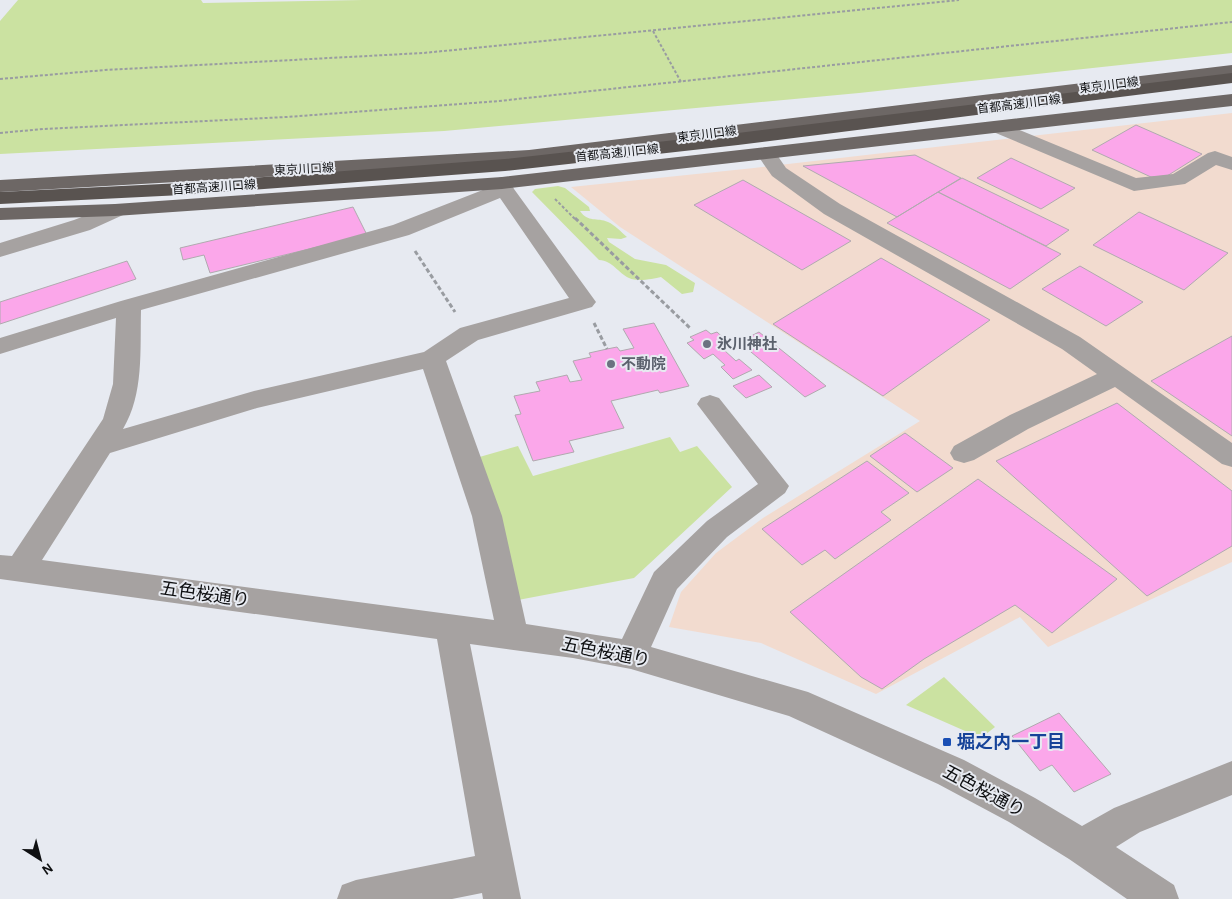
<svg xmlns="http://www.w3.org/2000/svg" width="1232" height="899" viewBox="0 0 1232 899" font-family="'Alegreya Sans','Noto Sans JP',sans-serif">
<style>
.industrial{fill:#f2dbcf}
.green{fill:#cbe2a1}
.building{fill:#fba7ea;stroke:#b0aaaf}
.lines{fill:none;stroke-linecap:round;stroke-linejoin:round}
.path-far1{stroke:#999ca1;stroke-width:2;stroke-dasharray:3 2;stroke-linecap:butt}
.path{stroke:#999ca1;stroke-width:3;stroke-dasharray:4.5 2.5;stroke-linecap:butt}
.minor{fill:#a6a2a1;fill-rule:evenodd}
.major{fill:#6d6765;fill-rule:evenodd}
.highway{fill:#595350;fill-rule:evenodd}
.worship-dot{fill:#6b7280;stroke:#e7eaf1;stroke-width:2}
.transit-dot{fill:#1a4fb4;stroke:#e7eaf1;stroke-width:2}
.labels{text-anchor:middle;stroke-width:4;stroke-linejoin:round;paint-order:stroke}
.far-street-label{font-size:12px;fill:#0f1012;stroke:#e7eaf1}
.worship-label{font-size:15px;font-weight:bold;fill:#5b616d;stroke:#e7eaf1;text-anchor:start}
.near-street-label{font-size:18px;fill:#0f1012;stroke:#e7eaf1}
.near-transit-label{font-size:18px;font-weight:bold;fill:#164399;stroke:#e7eaf1;text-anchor:start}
</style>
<rect width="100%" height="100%" fill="#e7eaf1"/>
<!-- industrial -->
<path class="industrial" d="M1232,113V562L1048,647L1020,617L876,694L761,643L669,627L681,592L716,553L763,518L920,421L620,227L571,187L754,168Z"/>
<!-- green -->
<path class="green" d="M18,0H201L203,3L363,0H1232V53L859,93L444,131L0,154V21Z
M558,186L565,188L589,207L590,211H580C588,223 597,217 608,222C615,225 621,232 627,237L621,239L607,238L609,242L635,259L666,265L695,283L693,292L682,294L661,277C653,279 637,282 629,278C618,273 613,261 599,260L532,192L535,189Z
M670,437L680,452L697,446L732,487L634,578L518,600L476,458L518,446L533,476Z
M944,677L995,727L981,738L906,705Z"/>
<!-- building -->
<path class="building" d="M1136,125L1202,154L1167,176L1151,177L1092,150Z
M915,155L961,178L897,217L803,166Z
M1011,158L1075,188L1041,209L977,178Z
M962,178L1069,230L1046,246L938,192Z
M743,180L851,241L802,270L694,205Z
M938,192L1061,254L1010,289L887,223Z
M353,207L367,235L210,273L204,255L183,260L180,248Z
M1139,212L1228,253L1184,290L1093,245Z
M881,258L990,320L883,396L773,324Z
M127,261L136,279L0,324V302Z
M1080,266L1143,302L1106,326L1042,289Z
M654,323L689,386L660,393L658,390L611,401L624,428L569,441L574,452L533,461L515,415L521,414L514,396L540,391L536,382L567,375L570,382L582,380L573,361L591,357L589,353L607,349L617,347L620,351L634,348L623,329Z
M706,330L711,334L717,332L732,346L724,350L736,361L739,359L752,370L733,379L721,367L725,365L713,354L704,359L687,343L694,340L690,337Z
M759,332L826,386L805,397L739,342Z
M1232,336V436L1151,381Z
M759,375L772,387L746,398L733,386Z
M1117,403L1232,491V546L1147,596L996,461Z
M905,433L953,468L917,492L870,456Z
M867,461L909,493L881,512L891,520L835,559L825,550L802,565L762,529Z
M978,479L1117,579L1052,633L1015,605L924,659L882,689L861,677L790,612Z
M1059,713L1111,774L1074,792L1052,765L1040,771L1012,736Z"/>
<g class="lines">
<!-- path-far1 -->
<path class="path-far1" d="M653,31L681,82
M0,79L105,70L423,53L959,0
M0,133L43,129L287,117L499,101L1232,22
M555,199L576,220"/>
<!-- path -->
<path class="path" d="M575,218L690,328
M415,251L455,312
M594,323L607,349"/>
<!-- minor -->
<path class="minor" d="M998,121L1136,178L1173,174L1208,153L1215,151L1232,157V170L1216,165L1185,184L1134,191L991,131L988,127L991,123Z
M766,147L773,149L786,168L840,204L1080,337L1232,443V467L1222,464L1115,387L1028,429L974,460L964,463L954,460L950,453L954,446L1010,415L1097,374L1062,349L824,214L772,176L756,153L759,149Z
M502,177L509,179L514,189L596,302L592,307L478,340L446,361L502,516L526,624L622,639L654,572L707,521L758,484L697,404L701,398L710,395L719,398L789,486L785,493L727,537L677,589L651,647L808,692L964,760L1035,798L1082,826L1114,808L1232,761V795L1140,832L1116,847L1174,885L1179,899H1127L1069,859L1009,822L938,784L789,716L631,669L573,658L470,644L521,899H483L482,893L452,899H337L342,885L356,880L475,856L437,639L0,579V555L12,556L103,419L113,384L116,318L0,354V338L121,301L393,225L493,186L492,183L495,179ZM500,198L569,298L460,328L424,352L254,391L123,429C144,394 140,350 141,310L409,235ZM423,369L472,516L494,620L42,560L110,453L257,408Z
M115,204L123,205L126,210L123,215L90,230L0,257V243L74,220Z"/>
<!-- major -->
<path class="major" d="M1232,65V75L529,162L0,192V180L529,150Z
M1232,94V106L502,189L115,216L0,220V208L115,204L502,177Z"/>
<!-- highway -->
<path class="highway" d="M1232,73V83L738,145L505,171L182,195L0,204V192L182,183L505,159L738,133Z"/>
</g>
<!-- markers -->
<g class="worship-dot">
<circle cx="707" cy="344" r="5"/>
<circle cx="611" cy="364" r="5"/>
</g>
<rect class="transit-dot" x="942" y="737" width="10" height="10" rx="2.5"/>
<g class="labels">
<!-- far-street labels -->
<g class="far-street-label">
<text transform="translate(1109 85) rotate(-7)" y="4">東京川口線</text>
<text transform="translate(1019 104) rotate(-7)" y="4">首都高速川口線</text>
<text transform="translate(707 134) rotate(-7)" y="4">東京川口線</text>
<text transform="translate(617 153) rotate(-6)" y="4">首都高速川口線</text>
<text transform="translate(304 169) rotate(-3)" y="4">東京川口線</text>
<text transform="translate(214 187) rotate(-4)" y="4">首都高速川口線</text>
</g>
<!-- worship labels -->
<g class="worship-label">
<text x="717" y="349">氷川神社</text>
<text x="621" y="369">不動院</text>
</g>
<!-- near-street labels -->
<g class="near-street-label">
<text transform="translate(205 594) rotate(8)" y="6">五色桜通り</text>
<text transform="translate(606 652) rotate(11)" y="6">五色桜通り</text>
<text transform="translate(984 791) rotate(28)" y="6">五色桜通り</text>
</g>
<!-- near-transit labels -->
<g class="near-transit-label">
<text x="957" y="748">堀之内一丁目</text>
</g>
</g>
<!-- north arrow -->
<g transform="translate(40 859) rotate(144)" stroke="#e7eaf1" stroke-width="4" paint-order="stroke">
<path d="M0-4L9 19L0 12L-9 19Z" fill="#0f1012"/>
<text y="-8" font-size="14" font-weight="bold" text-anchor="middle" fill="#0f1012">N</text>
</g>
</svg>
